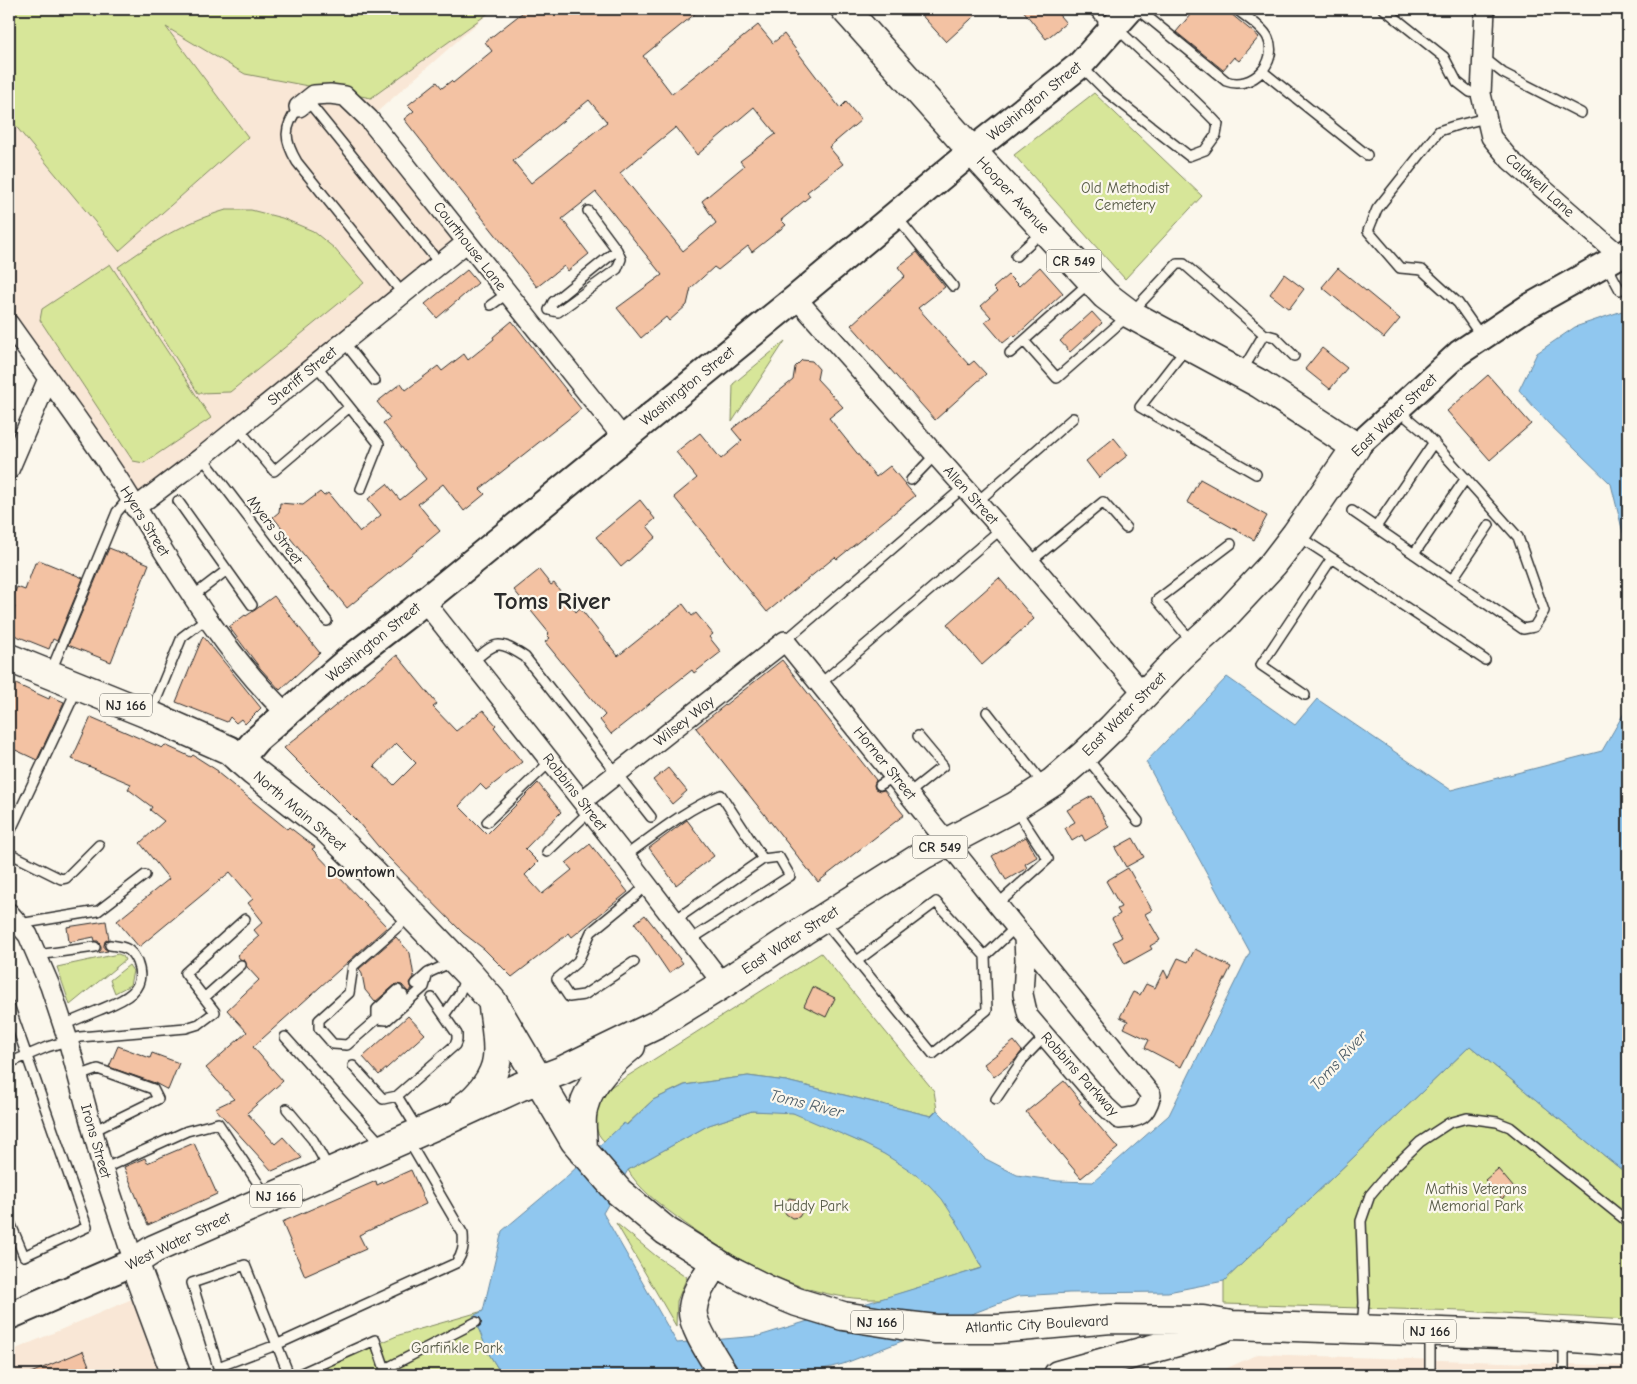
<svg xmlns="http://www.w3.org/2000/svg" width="1637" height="1384" viewBox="0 0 1637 1384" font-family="'Comic Neue',sans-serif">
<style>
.built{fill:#f9e7d6}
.green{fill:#d7e699;stroke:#818862}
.water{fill:#90c7ef;stroke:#6889a1;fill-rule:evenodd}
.building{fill:#f3c2a3;stroke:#2b2b2b;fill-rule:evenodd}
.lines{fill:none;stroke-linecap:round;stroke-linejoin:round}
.service-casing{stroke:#2b2b2b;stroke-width:12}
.minor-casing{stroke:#2b2b2b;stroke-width:22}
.tertiary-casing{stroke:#2b2b2b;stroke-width:28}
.secondary-casing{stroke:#2b2b2b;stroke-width:30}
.primary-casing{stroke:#2b2b2b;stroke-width:31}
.service{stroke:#fbf7ec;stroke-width:9}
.minor{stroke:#fbf7ec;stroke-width:19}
.tertiary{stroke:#fbf7ec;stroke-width:24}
.secondary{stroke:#fbf7ec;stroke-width:26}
.primary{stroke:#fbf7ec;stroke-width:28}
.labels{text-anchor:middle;stroke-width:4.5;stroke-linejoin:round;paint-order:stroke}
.shield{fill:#fbf7ec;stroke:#696865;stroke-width:1}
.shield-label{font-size:14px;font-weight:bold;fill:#2b2b2b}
.street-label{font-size:15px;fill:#2b2b2b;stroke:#fbf7ec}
.park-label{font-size:15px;fill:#565a46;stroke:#fbf7ec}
.neighbourhood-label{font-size:16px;font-weight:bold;fill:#2b2b2b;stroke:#fbf7ec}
.water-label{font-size:16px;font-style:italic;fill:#495a66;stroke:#fbf7ec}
.town-label{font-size:25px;font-weight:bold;fill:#2b2b2b;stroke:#fbf7ec}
</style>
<rect width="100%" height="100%" fill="#fbf7ec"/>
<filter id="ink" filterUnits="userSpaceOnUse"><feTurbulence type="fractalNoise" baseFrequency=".02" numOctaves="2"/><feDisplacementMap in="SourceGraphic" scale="10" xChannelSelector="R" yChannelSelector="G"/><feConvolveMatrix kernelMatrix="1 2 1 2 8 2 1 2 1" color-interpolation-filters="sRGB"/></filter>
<g filter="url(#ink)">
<!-- built -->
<path class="built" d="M9,9H490V12L369,119L467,242L135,508L9,323Z
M155,1289L188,1375H9V1352Z
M1258,1354L1628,1366V1375H1212Z"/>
<!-- green -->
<path class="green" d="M9,9H490V12L371,98L245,74L166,27L248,137L119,251L9,118Z
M1094,93L1202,196L1125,279L1014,155Z
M226,210H251L282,218L313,231L334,248L364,283L230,392L198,393L118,267C155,241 182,223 226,210Z
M110,264L211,418L144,463L133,461L40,320L42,309Z
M785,341L732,422L733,384Z
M821,953L934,1091L937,1110L931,1116L786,1081L748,1076L684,1085L653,1100L626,1125L624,1124L604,1141C587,1125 598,1100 612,1086Z
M118,954L123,956L125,960L70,1005L57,967Z
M129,965L133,971L130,985L115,993L110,980Z
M1470,1046L1628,1175V1320L1463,1311L1224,1304V1281Z
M752,1111C765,1112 781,1110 794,1113C806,1116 818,1123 829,1128C869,1146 914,1164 942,1198C958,1219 970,1245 982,1268L882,1299C807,1302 732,1260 674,1215C658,1203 638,1188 628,1170L709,1125Z
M616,1223L656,1256L687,1277L677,1301L676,1326Z
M483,1311L481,1333L489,1354L502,1375H306L399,1335Z"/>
<!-- water -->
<path class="water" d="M1628,309V553L1611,484L1548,423L1519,390L1537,353L1575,327Z
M1227,677L1295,725L1317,699L1451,790L1602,751L1628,706V1175L1470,1046L1224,1281L1168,1292L1069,1293L1018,1296L843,1364L800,1375H502L489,1354L473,1316L483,1311L502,1231L564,1179L624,1123L627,1125L653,1100L685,1085L748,1076L786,1081L931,1116L937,1110L984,1158L1017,1175L1058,1181L1093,1182L1169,1115L1250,952L1146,762ZM752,1111L793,1113L860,1142L884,1154L908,1169L929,1185L942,1199L960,1227L982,1268L759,1336L677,1343L603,1213L628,1170L709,1125Z"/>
<!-- building -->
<path class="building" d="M527,9H701L643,56L672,94L758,25L773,43L784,34L840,108L846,102L861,120L829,147L843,164L807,192L810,196L781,220L786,225L752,252L748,246L718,270L714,267L691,288L687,305L669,321L666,317L641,338L617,308L662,275L596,192L562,219L589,254L568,271L564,266L537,287L404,119L414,111L408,105L437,82L442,88L451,81L453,83L492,51L485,42ZM589,100L607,122L531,183L513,161ZM754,107L776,134L740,161L744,166L702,201L716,223L683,251L620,173L676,127L697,155Z
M916,9H982L946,42Z
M1022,9H1054L1066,23L1046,39Z
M1195,9H1225L1259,37L1239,61L1234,57L1223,70L1176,32Z
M917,252L945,287L918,308L969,365L974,361L986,374L935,420L851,325L905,276L898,267Z
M1040,267L1063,293L1015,337L1013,335L1003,343L985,322L991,317L981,306L997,292L993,288L1008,275L1019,286Z
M1338,268L1400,319L1384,338L1322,287Z
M467,270L478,283L437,318L425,304Z
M1284,274L1304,289L1289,309L1270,294Z
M1092,312L1102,323L1070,352L1060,341Z
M512,321L581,409L480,489L485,494L464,511L443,484L418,504L440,531L347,608L273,517L279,512L280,503L303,505L320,492L324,496L328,493L360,532L381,515L368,499L387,484L400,500L426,479L383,423L390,418L377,402L401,383L406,390L438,366L442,371L464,354L468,360L494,339L493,337Z
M1322,348L1347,368L1330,389L1305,369Z
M802,360L812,361L819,369L817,379L843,407L829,418L876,477L890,466L915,496L837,559L835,557L767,612L674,497L697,478L676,452L700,433L721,459L742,441L732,429L793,380L795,367Z
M1488,375L1531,424L1490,460L1447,411Z
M1114,438L1128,455L1099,478L1086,461Z
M1200,479L1267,516L1254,540L1187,502Z
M640,500L655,519L647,526L656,537L621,567L596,537Z
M109,548L149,564L111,662L68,645Z
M39,560L83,578L57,641L53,639L49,649L9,633V623L15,607L10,604L17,587L25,590L35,563H37Z
M539,570L551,585L554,583L576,612L580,608L618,656L683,604L692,616L696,613L713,634L709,637L721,652L694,673L692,670L611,734L600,720L605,715L545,642L550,638L547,635L549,633L514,590Z
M999,578L1034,619L982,665L947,624Z
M274,596L320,653L280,690L260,668L229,627L245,615L246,616L255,610Z
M203,636L261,708L245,724L241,719L236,723L230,717L227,722L176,702Z
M397,655L437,704L433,707L456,731L483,710L496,725L494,727L522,762L486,790L480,784L459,806L487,834L538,783L561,812L525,849L538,862L525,875L542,894L572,870L566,863L590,844L628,892L572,937L569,933L512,977L484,949L463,933L382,851L358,822L284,748ZM396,743L416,763L394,785L374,766Z
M782,660L876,780L874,785L875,789L880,791L884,790L904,815L818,882L696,728Z
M9,681L49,699L50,696L64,702L37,760L9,747Z
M91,717L162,748L165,745L191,757L193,755L218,771V773L287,829L289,827L315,847L312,849L387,927L253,1047L283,1081L247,1113L275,1144L283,1137L302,1158L272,1171L215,1108L234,1099L206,1068L247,1032L227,1010L259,980L247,967L245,961L240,959L237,955L259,936L254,930L263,922L248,903L253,899L230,872L139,947L117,921L169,879L140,843L164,821L150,810L152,807L128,789L131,784L72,759Z
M668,768L687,791L672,804L653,780Z
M1092,796L1109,827L1085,841L1082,835L1072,841L1065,828L1075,822L1067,810Z
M687,820L714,856L676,885L649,848Z
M1026,837L1037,857L1025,864L1027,868L1006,880L992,856Z
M1133,838L1144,857L1126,867L1115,848Z
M1128,868L1152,910L1145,914L1160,940L1150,946L1152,949L1125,964L1113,942L1122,937L1112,919L1120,914L1117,909L1121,907L1106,881Z
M645,915L683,963L669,973L635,923Z
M106,921L109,939L105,941L104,945V948L108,951L97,953L101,950V946L98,941H95L94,937L69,942L67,927Z
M396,937L410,953L414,977L410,983L412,989L408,992L402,985L396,984L375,1002L365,990L362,974L359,969Z
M1195,949L1231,967L1181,1067L1145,1048L1149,1040L1124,1028L1128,1021L1120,1017L1133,992L1140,995L1146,984L1155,988L1164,970L1168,978L1178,958L1188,962Z
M813,987L835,998L826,1017L804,1006Z
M408,1016L425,1034L379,1075L363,1057Z
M1014,1041L1022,1051L1015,1060L994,1077L984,1064Z
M118,1046L150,1058L152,1053L179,1063L168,1090L155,1083L109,1067Z
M1064,1081L1081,1102L1079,1103L1118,1148L1081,1178L1026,1112Z
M194,1143L217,1194L148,1225L124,1167L145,1158L147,1163Z
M1498,1169L1514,1188L1502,1199L1485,1180Z
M411,1170L426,1204L359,1235L366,1249L305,1276L282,1222L376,1181L377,1185Z
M789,1198L800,1200L804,1209L799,1217L792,1218L786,1214L783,1207Z
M83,1351L93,1375H26Z"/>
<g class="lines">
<!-- service casing -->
<g class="service-casing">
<path id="service" d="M1093,9L1102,19L1105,30
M1138,9L1226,81C1252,91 1279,62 1268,38C1264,28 1245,16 1236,9
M1384,9L1444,57L1457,82L1470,92L1481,94
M1484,58L1503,73L1581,113
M1082,67L1107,92L1189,156L1205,150L1216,135L1218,124C1186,90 1149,60 1116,27
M1262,71L1367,155
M307,100L440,264
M299,107C283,128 284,140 297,162L403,294
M588,211L617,250
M896,216L953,286
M617,250L621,259L617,269L558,312L549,310L553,302Z
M1016,256L1043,231
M1606,264L1620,290
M491,305L508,293
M1481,336L1458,303L1422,270L1400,268L1368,231L1377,209L1439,131L1454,126L1486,118
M1024,341L1057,378L1130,314L1177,264H1184L1264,334L1275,337L1294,356
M344,342L375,381
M1186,348L1140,407L1256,474
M1010,353L1090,282
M316,365L379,444L361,489
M1242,371L1264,334
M238,428L274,471L346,410
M202,457L327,621
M911,480L935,455
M178,501L252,605
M977,502L1073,418
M1352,511L1523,629L1534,627L1544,611L1518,537L1424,432L1399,411
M1376,527L1434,442
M1298,536L1332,558L1261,665L1305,695
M1414,554L1466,478
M1332,558L1485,660
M1030,562L1103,502L1126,528
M1452,580L1489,525
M193,596L227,570
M785,641L964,487
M1192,642L1157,600L1231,544
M472,662C497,642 497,639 525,657L651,817
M51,671L117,512L130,497
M820,684L1001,529
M151,712L182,637L207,618
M987,712L1044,785
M1086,757L1138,821
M880,785L895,776
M909,793L943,766L918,736
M487,822L551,761
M9,834L77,689
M547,852L590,811
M9,853L61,879L66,878L99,845
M625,856C656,834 686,809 721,795L763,859
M998,904L1048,859L1016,810
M410,916L353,966L349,993L319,1020V1028L333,1044L347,1045L377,1019L387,1020L424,987L428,973L452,962
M675,920L763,859L779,857L790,876L690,940
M824,921L933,1054L987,1010L985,956L936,902L857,961
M19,924L98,911L145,875
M37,955L95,947
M985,956L1016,927
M634,962L584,995L569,997L557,979L578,961L591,932L635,896L647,884
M416,984L428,973
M204,998L241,965
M9,1005L87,1227L24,1256L9,1220
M445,1014L459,994L466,977
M377,1019V1009L398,990
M377,1019L403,995
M63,1025C75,1020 87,1015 99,1010C121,1001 149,992 137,962C131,948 125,947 110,945
M285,1037L382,1145
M9,1063L47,1047L80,1037L186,1028L199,1024L215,1012L185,973L245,919
M353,1066L383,1099L397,1096L455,1045L457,1040V1034L432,998
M78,1076L98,1069L153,1089L158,1099L93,1131
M397,1096L418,1130
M996,1099L1023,1059L1045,1036
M287,1109L313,1140L329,1169
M103,1169L187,1131L218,1123L267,1197
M1362,1327L1364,1303L1361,1221L1370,1195L1391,1170L1420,1142L1449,1123L1467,1118L1497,1122L1510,1127L1628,1222
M1430,1334V1375
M385,1369L476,1322
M289,1375L245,1265L192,1283L218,1367L276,1345L456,1263C463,1254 464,1246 463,1234L408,1140
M297,1375L375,1340L387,1375
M1564,1375V1340"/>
</g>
<!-- minor casing -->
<g class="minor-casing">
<path id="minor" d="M1485,9L1481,94L1491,137L1510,160L1620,256
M299,107L314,95L330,94L345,96L369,119L623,438
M796,298L1004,532L1145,695
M9,324C49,381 92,436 129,496C176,571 223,652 287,714
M9,470L48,379
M135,508L202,457L467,242
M424,601L625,856L723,984
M582,801L785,641L1151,1095C1145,1116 1140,1117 1119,1119L1105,1106L1028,1016L1023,994L1025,960L1024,938
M9,913L28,935L50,986L68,1040L103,1169L134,1262"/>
</g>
<!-- tertiary casing -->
<g class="tertiary-casing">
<path id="tertiary" d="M1356,447L1459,353L1528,307L1628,251"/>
</g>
<!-- secondary casing -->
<g class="secondary-casing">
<path id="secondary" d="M239,760L256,740L347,661L411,612L796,298L972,151L1080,65L1130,9
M9,1316L134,1262"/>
</g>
<!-- primary casing -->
<g class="primary-casing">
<path id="primary" d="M9,658L150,715L229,750L254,772L326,828L369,870L468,973L493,1002L574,1140L619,1192L666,1231L730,1271L768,1290L797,1302L843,1316L901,1325L936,1329H998L1111,1319L1203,1320L1231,1325L1531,1335L1628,1342
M464,1107C479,1097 495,1077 497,1058C499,1042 495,1023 493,1007
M583,1152C583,1140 581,1127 582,1116C584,1088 611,1062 631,1046
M716,1262C707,1276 695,1291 693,1308C690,1324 715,1360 724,1375
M176,1375L134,1262L154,1249L443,1122L519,1087L561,1071L658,1024L723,984L803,931L925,854L1014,807L1053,782L1084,755L1112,728L1181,656L1220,621L1273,564L1296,534L1356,447L1260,384L1130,314L1105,295L972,151L845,9
M1058,1375L1195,1337L1223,1328"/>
</g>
<!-- service -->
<use href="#service" class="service"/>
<!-- minor -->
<use href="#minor" class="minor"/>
<!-- tertiary -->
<use href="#tertiary" class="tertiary"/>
<!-- secondary -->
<use href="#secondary" class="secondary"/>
<!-- primary -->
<use href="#primary" class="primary"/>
</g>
</g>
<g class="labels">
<!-- shield labels -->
<g class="shield">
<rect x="1046.5" y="249.5" width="55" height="23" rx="4"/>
<rect x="100" y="693.5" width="52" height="23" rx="4"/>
<rect x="912.5" y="835.5" width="55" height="23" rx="4"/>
<rect x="250" y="1184.5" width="52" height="23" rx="4"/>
<rect x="851" y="1310.5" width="52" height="23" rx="4"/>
<rect x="1404" y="1319.5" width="52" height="23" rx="4"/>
</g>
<g class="shield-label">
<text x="1074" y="266">CR 549</text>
<text x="126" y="710">NJ 166</text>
<text x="940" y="852">CR 549</text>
<text x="276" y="1201">NJ 166</text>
<text x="877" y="1327">NJ 166</text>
<text x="1430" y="1336">NJ 166</text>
</g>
<!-- street labels -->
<g class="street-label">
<text transform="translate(1034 101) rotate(-39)" y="5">Washington Street</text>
<text transform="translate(1540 185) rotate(42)" y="5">Caldwell Lane</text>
<text transform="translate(1013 195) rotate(47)" y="5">Hooper Avenue</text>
<text transform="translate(470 246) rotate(52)" y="5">Courthouse Lane</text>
<text transform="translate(302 376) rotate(-39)" y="5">Sheriff Street</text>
<text transform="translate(687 386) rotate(-39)" y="5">Washington Street</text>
<text transform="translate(1394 415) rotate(-44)" y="5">East Water Street</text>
<text transform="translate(971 495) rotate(48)" y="5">Allen Street</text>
<text transform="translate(145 521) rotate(58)" y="5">Hyers Street</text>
<text transform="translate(275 530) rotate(53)" y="5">Myers Street</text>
<text transform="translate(373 642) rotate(-39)" y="5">Washington Street</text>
<text transform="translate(1124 714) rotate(-45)" y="5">East Water Street</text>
<text transform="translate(684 721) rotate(-38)" y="5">Wilsey Way</text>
<text transform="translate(885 763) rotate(51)" y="5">Horner Street</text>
<text transform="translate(575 792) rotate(52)" y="5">Robbins Street</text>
<text transform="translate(300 811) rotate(40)" y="5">North Main Street</text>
<text transform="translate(790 940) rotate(-33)" y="5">East Water Street</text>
<text transform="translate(1080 1074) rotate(48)" y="5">Robbins Parkway</text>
<text transform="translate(96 1141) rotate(74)" y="5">Irons Street</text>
<text transform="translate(178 1241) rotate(-26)" y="5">West Water Street</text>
<text transform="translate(1037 1324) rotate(-3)" y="5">Atlantic City Boulevard</text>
</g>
<!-- park labels -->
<g class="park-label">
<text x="1125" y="193">Old Methodist<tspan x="1125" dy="17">Cemetery</tspan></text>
<text x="1476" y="1194">Mathis Veterans<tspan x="1476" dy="17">Memorial Park</tspan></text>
<text x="811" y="1211">Huddy Park</text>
<text x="457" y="1353">Garfinkle Park</text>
</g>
<!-- neighbourhood labels -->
<g class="neighbourhood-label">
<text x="361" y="877">Downtown</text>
</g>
<!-- water labels -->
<g class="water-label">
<text transform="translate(1338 1060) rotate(-47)" y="6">Toms River</text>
<text transform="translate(807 1103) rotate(14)" y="6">Toms River</text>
</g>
<!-- town labels -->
<g class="town-label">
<text x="552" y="609">Toms River</text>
</g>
</g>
<!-- margin -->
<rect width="1637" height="1384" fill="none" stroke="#fbf7ec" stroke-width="30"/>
<rect x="15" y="15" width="1607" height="1354" fill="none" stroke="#2b2b2b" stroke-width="2" filter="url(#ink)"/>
</svg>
